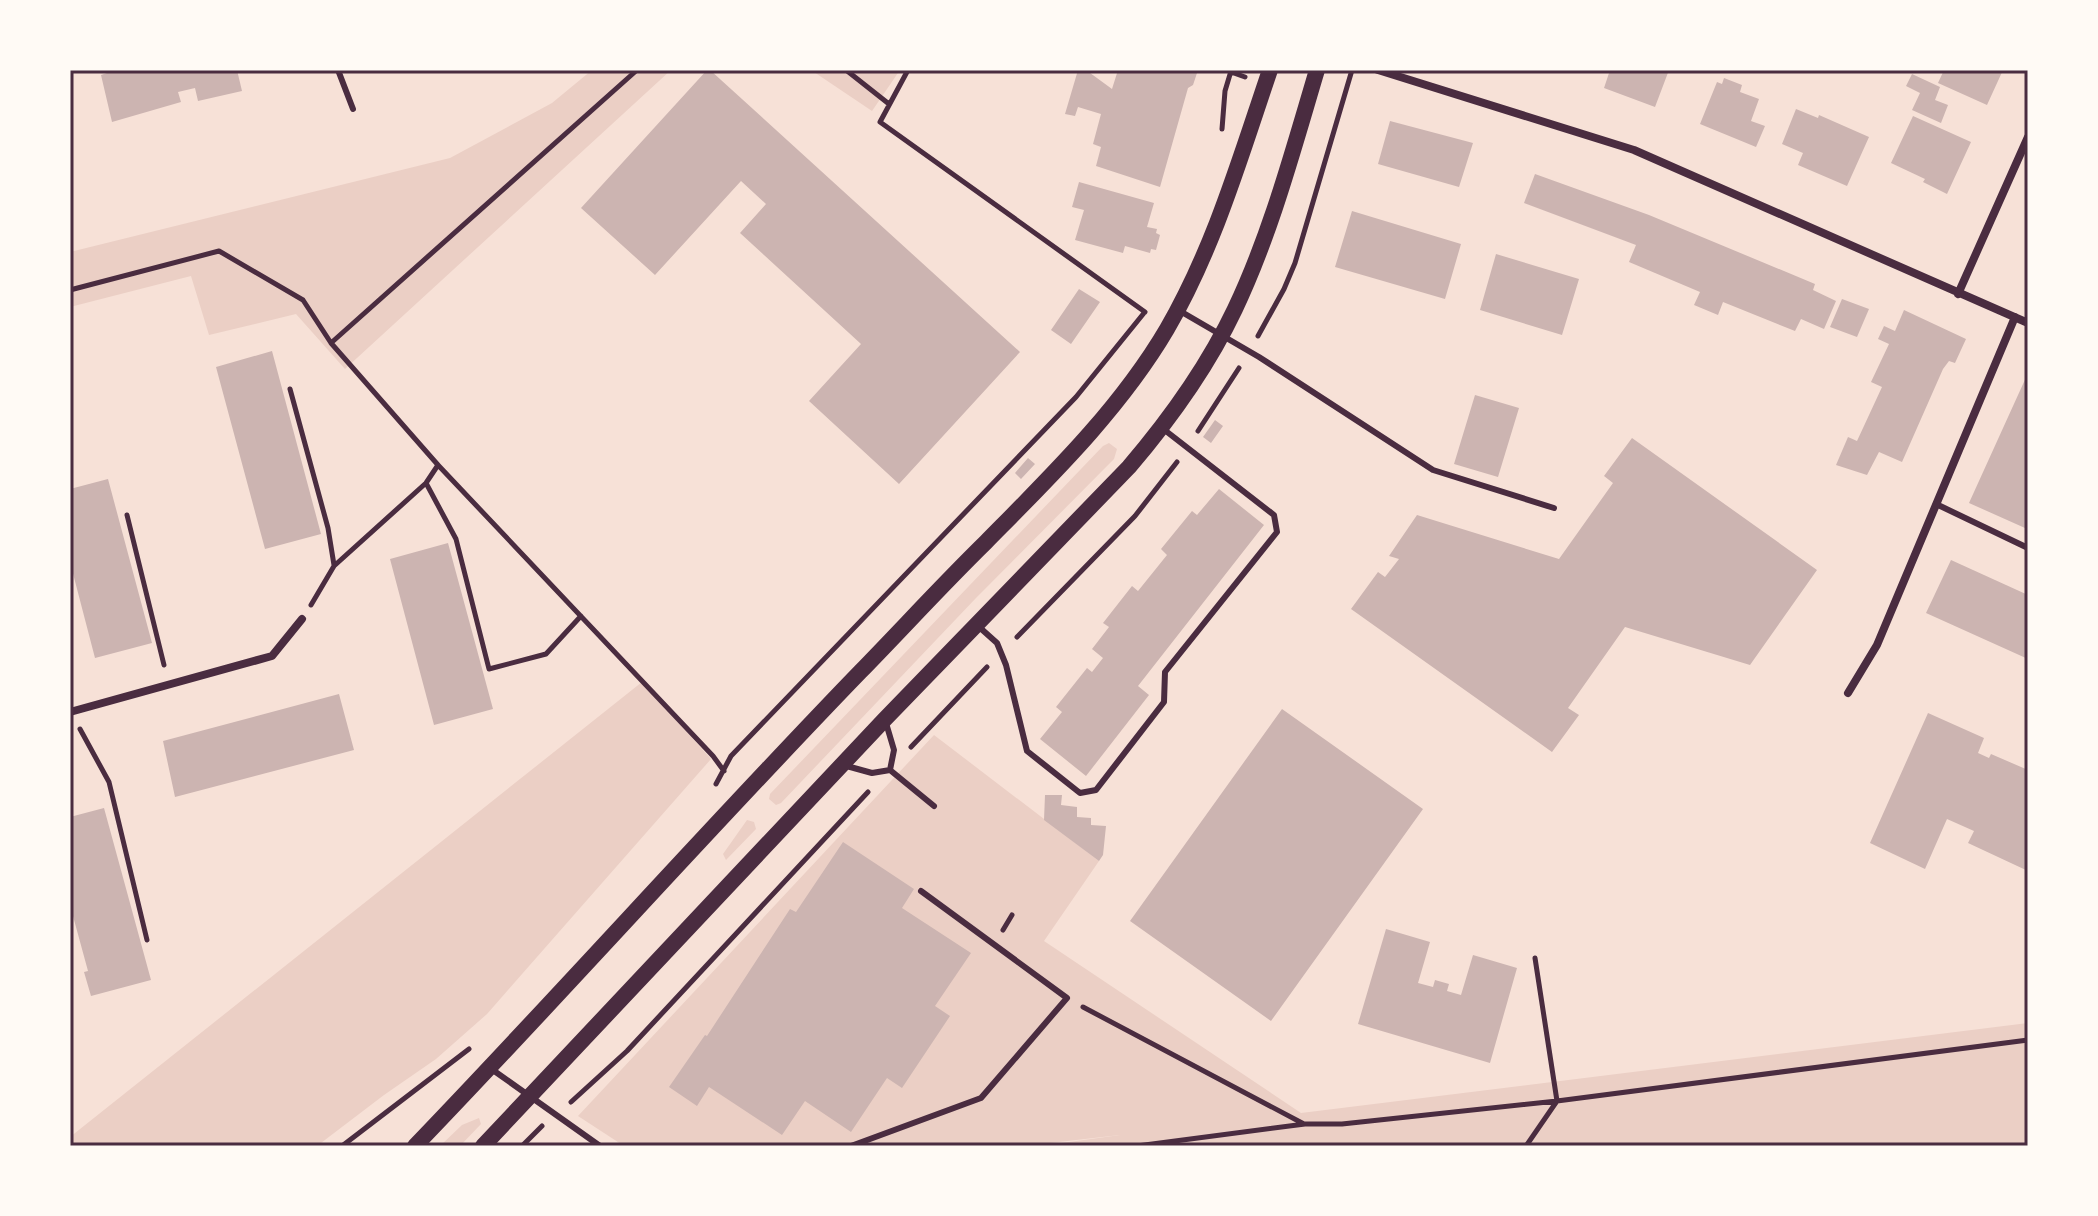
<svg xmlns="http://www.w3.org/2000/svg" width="2098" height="1216" viewBox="0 0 2098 1216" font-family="'Fira Sans',sans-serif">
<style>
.green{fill:#ebcfc5}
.building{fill:#ccb4b1}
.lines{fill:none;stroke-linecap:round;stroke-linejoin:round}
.path{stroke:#4a2c40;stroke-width:5}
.service{stroke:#4a2c40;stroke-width:6}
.minor{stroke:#4a2c40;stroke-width:8}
.secondary{stroke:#4a2c40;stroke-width:16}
.neatline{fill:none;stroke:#4a2c40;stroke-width:3}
</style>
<rect width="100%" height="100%" fill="#f7e1d7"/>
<!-- green -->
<path class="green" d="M592,70H671L345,369L296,314L209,335L191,276L70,307V252L450,158L552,103Z
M811,70H900L872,111Z
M1109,443L1117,449L1114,459L976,598L781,803L776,805L769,799L770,794L1103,446Z
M642,682L711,759L487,1014L436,1059L384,1095L317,1146H70V1137Z
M934,735L1099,861L1044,941L1301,1113L2028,1023V1146H1040L1120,1135L1024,1146H624L578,1116Z
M747,820L754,822L756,829L726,860L723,854Z
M479,1118L481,1124L460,1146H440L462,1125Z"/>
<!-- building -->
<path class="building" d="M116,70H237L242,91L198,101L195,88L178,92L181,102L112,122L101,75Z
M707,70H710L1020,352L899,484L809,401L861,344L740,233L766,204L741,181L655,275L581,208Z
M1078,70H1086L1112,89L1118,70H1198L1193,85L1188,88L1160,187L1096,166L1101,147L1093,144L1101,114L1078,107L1075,116L1065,114Z
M1610,70H1669L1655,107L1604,88Z
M1944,70H2003L1987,105L1938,83Z
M1912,74L1940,87L1935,100L1948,105L1941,123L1912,110L1920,93L1906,86Z
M1724,78L1742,85L1740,92L1759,99L1751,121L1765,126L1756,147L1700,124L1717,82L1722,84Z
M1796,109L1818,118L1819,115L1869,137L1847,186L1798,165L1803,153L1782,144Z
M1913,116L1971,142L1947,194L1923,182L1925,179L1891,163Z
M1390,121L1473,143L1459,187L1378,164Z
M1535,174L1649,215L1815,284L1813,290L1836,301L1824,329L1801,319L1795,331L1723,302L1718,315L1694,305L1700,292L1629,262L1636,245L1524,203Z
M1079,182L1154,203L1147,227L1157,229L1156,233L1160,235L1156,250L1151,249L1150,253L1125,246L1123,253L1075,240L1084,210L1072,207Z
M1352,211L1461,244L1445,299L1335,267Z
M1496,254L1579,279L1562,335L1480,310Z
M1079,289L1100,302L1071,344L1051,330Z
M1842,299L1869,309L1857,337L1830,327Z
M1904,310L1966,339L1955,363L1949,361L1943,369L1902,462L1879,452L1867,475L1836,465L1848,437L1857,441L1882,387L1871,382L1889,344L1878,339L1884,326L1895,331Z
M272,351L321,534L265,549L216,367Z
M2028,373V521L2025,528L1969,503Z
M1475,395L1519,408L1498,477L1454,464Z
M1215,420L1223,426L1211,443L1203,437Z
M1632,438L1817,570L1750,665L1625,627L1568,708L1579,715L1552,752L1351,609L1378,572L1385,577L1399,559L1389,556L1417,515L1559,559L1613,483L1604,476Z
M1028,458L1035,464L1021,479L1015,473Z
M108,479L152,643L95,658L70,562V489Z
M1219,489L1264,525L1138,686L1149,695L1086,776L1040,739L1062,712L1056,707L1087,668L1092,672L1103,658L1092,649L1109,627L1103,623L1132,586L1138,591L1167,555L1161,549L1192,511L1197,515Z
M448,543L493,709L434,725L390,559Z
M1951,560L2028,595V659L1926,613Z
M339,694L354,750L175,797L163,741Z
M1282,709L1423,809L1271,1021L1130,921Z
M1928,713L1984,738L1978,753L1989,758L1991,754L2028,770V871L1968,843L1974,831L1947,819L1925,869L1870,843Z
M1045,795H1062L1061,805L1077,807V817L1091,818V825L1106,826L1103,855L1099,861L1044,820Z
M104,808L151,980L91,996L84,972L88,971L70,905V817Z
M843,842L914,889L902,908L971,953L935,1006L950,1016L902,1088L887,1078L851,1132L805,1101L782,1135L709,1087L697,1106L669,1087L705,1035L707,1036L790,909L796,912Z
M1386,929L1430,942L1418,983L1433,987L1435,980L1449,984L1447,991L1461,995L1473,955L1517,968L1490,1063L1358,1024Z"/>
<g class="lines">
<!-- path -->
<path class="path" d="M846,70L889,104
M908,70L880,122L1145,312
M1231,72L1245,77
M1222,129L1225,91L1231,71
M70,290L219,251L303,300L331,343L438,465
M1258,336L1284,289L1295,263L1352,70
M331,343L637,70
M290,389L328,528L334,565
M1198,431L1239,368
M426,483L456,539L489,669L546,654L581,616
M127,515L164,665
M311,605L334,566L426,483L438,465L713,756L724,771
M1017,637L1135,516L1177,462
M80,729L109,782L147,940
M911,747L987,667
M716,784L731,756L1076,397L1144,313
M1003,930L1012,915
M1083,1007L1304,1124
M571,1102L627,1051L868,792
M342,1146L469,1049
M522,1146L542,1126
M1137,1146L1305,1124H1342L1557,1101L2028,1040
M1526,1146L1557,1101L1535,958"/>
<!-- service -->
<path class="service" d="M338,70L353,109
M1180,311L1259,357L1433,470L1554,508
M1936,504L2028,548
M978,626L997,643L1006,665L1027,751L1080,793L1096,790L1164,702L1165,672L1277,532L1274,515L1162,428
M886,723L894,750L890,770
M843,765L872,773L890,770
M890,770L934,806
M490,1068L600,1146
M851,1146L981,1098L1067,998L921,891"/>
<!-- minor -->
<path class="minor" d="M1378,70L1634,150L2028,323
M1958,294L2028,137
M1848,693L1877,645L2015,317
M70,712L272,656L302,619"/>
<!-- secondary -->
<path class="secondary" d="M415,1146C565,990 709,828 860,672C902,629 943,584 986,542C1051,476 1120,409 1167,329C1214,248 1240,158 1270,70
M483,1146L885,719L1129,467C1170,419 1208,366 1235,309C1271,233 1293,150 1317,70"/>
</g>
<!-- border -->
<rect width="2098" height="1216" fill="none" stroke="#fffaf5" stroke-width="144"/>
<rect x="72" y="72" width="1954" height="1072" class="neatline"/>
</svg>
